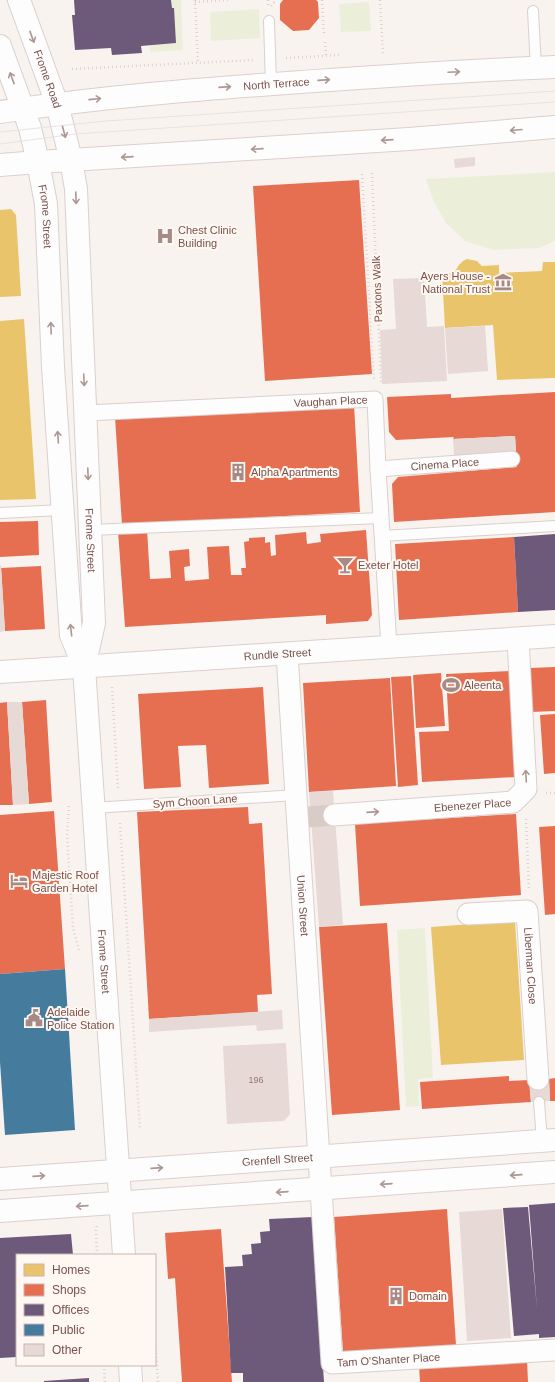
<svg xmlns="http://www.w3.org/2000/svg" width="555" height="1382" viewBox="0 0 555 1382" font-family="Arial,sans-serif">
<style>
.green{fill:#ebefda}
.homes{fill:#e9c46a}
.shops{fill:#e76f51}
.offices{fill:#6d597a}
.public{fill:#457b9d}
.building{fill:#e6d9d6}
.lines{fill:none;stroke-linecap:round;stroke-linejoin:round}
.minor-tunnel{stroke:#d9cbc6;stroke-width:21;stroke-dasharray:21 10;stroke-linecap:butt}
.service-casing{stroke:#d9d0cd;stroke-width:12}
.pedestrian-casing{stroke:#d9d0cd;stroke-width:17}
.minor-casing{stroke:#d9d0cd;stroke-width:23}
.tertiary-casing{stroke:#d9d0cd;stroke-width:24}
.secondary-casing{stroke:#dad0cd;stroke-width:24}
.path{stroke:#dbd1d0;stroke-width:2.5;stroke-dasharray:1 3;stroke-linecap:butt}
.service{stroke:#fefdfd;stroke-width:10}
.pedestrian{stroke:#fefdfd;stroke-width:15}
.minor{stroke:#fefdfd;stroke-width:21}
.tertiary{stroke:#fefdfd;stroke-width:22}
.secondary{stroke:#fefdfd;stroke-width:22}
.tram{stroke:#e5e3e6;stroke-width:1}
.oneway{stroke:#ae9693}
.labels{text-anchor:middle;stroke-width:4;stroke-linejoin:round;paint-order:stroke}
.number-label{font-size:9px;fill:#967672}
.street-label{font-size:11px;fill:#79524d;stroke:#fff7f2}
.poi-label{font-size:11px;fill:#79524d;stroke:#fff7f2;text-anchor:start}
</style>
<rect width="100%" height="100%" fill="#f9f3ef"/>
<!-- green -->
<path class="green" d="M171,0H181L183,50L150,52V45L176,43L174,8H172Z
M369,2L371,31L341,32L339,4Z
M259,9L260,38L211,41L210,12Z
M555,172V241L539,248L493,250L465,241L446,223L433,200L426,179Z
M425,928L433,1078L418,1079L419,1106L406,1107L397,930Z"/>
<!-- homes -->
<path class="homes" d="M11,209L16,215L21,296L0,297V210Z
M467,259L477,261L482,266L499,265V273L542,271L543,262H555V378L497,380L493,325L445,328L442,274L454,273L459,265L463,261Z
M24,319L36,499L0,500V321Z
M515,921L524,1060L441,1065L431,927Z"/>
<!-- shops -->
<path class="shops" d="M283,0H316L318,2L319,18L309,30L293,31L280,20V4Z
M359,180L372,374L265,381L253,186Z
M555,392V512L394,522L392,484L398,477L517,467L515,436L453,439L454,437L396,440L389,432L387,397L451,394V398Z
M354,404L360,512L122,525L115,417Z
M38,521L39,555L0,557V522Z
M147,529L150,579L171,578L169,551L189,549L190,566L184,567L185,581L209,579L207,547L229,546L231,575H242L241,568H246L244,542L249,541V538L265,537V543L270,542L271,556L276,555L275,535L306,532L307,544L321,542L320,534L366,530L372,615L368,621L326,624V615L125,627L118,531Z
M514,537L518,612L399,620L395,544Z
M41,566L45,629L5,631L1,568Z
M555,667V711L531,712L529,668Z
M510,671L517,777L422,782L419,732L449,731L446,674Z
M441,673L445,726L416,728L413,675Z
M411,676L418,785L398,787L391,677Z
M390,678L396,786L309,792L303,683Z
M263,687L269,784L209,788L206,745L178,746L181,787L144,789L138,694Z
M46,700L52,802L29,804L22,702Z
M7,702L13,805H0V703Z
M555,714V773L544,774L540,715Z
M248,807L249,824L262,823L272,994L257,995L258,1012L149,1019L137,812Z
M54,811L65,969L0,974V815Z
M516,814L521,895L360,906L355,824Z
M555,826V914L545,915L539,827Z
M387,923L400,1110L332,1115L319,927Z
M509,1076V1081L529,1080L531,1102L422,1109L420,1082Z
M555,1078V1101H550L549,1079Z
M447,1209L456,1345L343,1352L334,1217Z
M221,1229L232,1382H182L175,1278L168,1279L165,1233Z
M527,1360L528,1382H420L419,1366Z"/>
<!-- offices -->
<path class="offices" d="M74,0H171L172,8H174L176,43L141,46L142,53L112,55L111,48L75,50L72,15H75Z
M555,534V610L518,612L514,537Z
M555,1203V1337L539,1338V1334L514,1336L503,1208L528,1207L537,1309L529,1205Z
M313,1217L324,1382H243V1373H231L225,1267L243,1266L242,1255L252,1254L251,1244L261,1243L260,1232L270,1231L269,1219Z
M71,1234L73,1255H17V1357L0,1358V1238Z
M89,1378V1382H44V1381Z"/>
<!-- public -->
<path class="public" d="M65,969L75,1130L5,1135L0,1062V974Z"/>
<!-- building -->
<path class="building" d="M475,157V166L455,168L454,159Z
M424,278L427,327L444,326L447,381L382,384L380,330L396,329L393,279Z
M485,326L488,371L448,374L445,328Z
M515,436L517,467L455,471L453,439Z
M0,565H1L5,631L0,632Z
M7,702H22L29,804L13,805Z
M333,791L343,925L319,927L309,792Z
M282,1010L283,1029L257,1031L256,1025L149,1032V1019Z
M286,1043L290,1114L284,1121L227,1124L223,1046Z
M549,1079L550,1101L531,1102L529,1080Z
M502,1209L511,1338L467,1341L459,1212Z"/>
<g class="lines">
<!-- minor-tunnel -->
<path class="minor-tunnel" d="M308,817L334,815"/>
<!-- service casing -->
<g class="service-casing">
<path id="service" d="M533,11L536,68
M269,21L271,84
M0,513L62,510
M90,530L381,518
M382,536L555,526
M93,808L296,795
M539,1102L542,1141"/>
</g>
<!-- pedestrian casing -->
<g class="pedestrian-casing">
<g id="pedestrian">
<path id="s1" d="M86,413L375,399L378,469L389,647"/>
<path id="s2" d="M378,469L512,459"/>
</g>
</g>
<!-- minor casing -->
<g class="minor-casing">
<g id="minor">
<path id="s3" d="M287,654L332,1363L555,1350"/>
<path id="s4" d="M334,815L513,802L526,789L518,639"/>
<path id="s5" d="M468,914L527,911L538,1079"/>
</g>
</g>
<!-- tertiary casing -->
<g class="tertiary-casing">
<g id="tertiary">
<path id="s6" d="M71,160L76,189L94,623L84,667L124,1255"/>
<path id="s7" d="M38,162L46,204L53,367L71,635L84,667"/>
<path id="s8" d="M0,672L555,636"/>
<path d="M130,1365L131,1382"/>
</g>
</g>
<!-- secondary casing -->
<g class="secondary-casing">
<g id="secondary">
<path id="s9" d="M19,0L57,104L71,160"/>
<path d="M0,46L30,128L38,162"/>
<path id="s10" d="M0,112C100,97 200,89 301,82C386,76 470,70 555,67"/>
<path d="M0,165L38,162L409,139L555,127"/>
<path id="s11" d="M0,1179L555,1140"/>
<path d="M0,1211L555,1172"/>
</g>
</g>
<!-- path -->
<path class="path" d="M195,0L198,62
M268,0V6
M322,0L324,36
M380,0L383,53
M195,2L228,0
M271,6L276,0
M325,42L326,56
M286,58L341,55
M72,69L255,60
M372,173L381,382
M362,174L374,381
M112,687L118,790
M546,793H555
M69,806L67,835L73,928L79,950
M526,819L529,890
M120,823L140,1129
M97,1226L96,1230L97,1255
M155,1337L158,1382
M104,1365L105,1382"/>
<!-- service -->
<use href="#service" class="service"/>
<!-- pedestrian -->
<use href="#pedestrian" class="pedestrian"/>
<!-- minor -->
<use href="#minor" class="minor"/>
<!-- tertiary -->
<use href="#tertiary" class="tertiary"/>
<!-- secondary -->
<use href="#secondary" class="secondary"/>
<!-- tram -->
<path class="tram" d="M0,132L106,121L555,91
M0,144L75,134L555,102"/>
</g>
<!-- one-way arrows -->
<defs><path id="oneway-shaft" d="M-6 0H5M1.5-3L5.5 0L1.5 3" fill="none" stroke-width="1.6" stroke-linecap="round" stroke-linejoin="round"/></defs>
<g class="oneway">
<use href="#oneway-shaft" transform="translate(32 37) rotate(70)"/>
<use href="#oneway-shaft" transform="translate(454 72) rotate(-3)"/>
<use href="#oneway-shaft" transform="translate(12 78) rotate(-110)"/>
<use href="#oneway-shaft" transform="translate(324 80) rotate(-4)"/>
<use href="#oneway-shaft" transform="translate(225 87) rotate(-4)"/>
<use href="#oneway-shaft" transform="translate(95 99) rotate(-6)"/>
<use href="#oneway-shaft" transform="translate(516 130) rotate(175)"/>
<use href="#oneway-shaft" transform="translate(64 132) rotate(75)"/>
<use href="#oneway-shaft" transform="translate(387 140) rotate(176)"/>
<use href="#oneway-shaft" transform="translate(257 149) rotate(176)"/>
<use href="#oneway-shaft" transform="translate(127 157) rotate(176)"/>
<use href="#oneway-shaft" transform="translate(76 198) rotate(88)"/>
<use href="#oneway-shaft" transform="translate(51 328) rotate(-92)"/>
<use href="#oneway-shaft" transform="translate(84 380) rotate(87)"/>
<use href="#oneway-shaft" transform="translate(58 437) rotate(-94)"/>
<use href="#oneway-shaft" transform="translate(88 474) rotate(88)"/>
<use href="#oneway-shaft" transform="translate(71 630) rotate(-97)"/>
<use href="#oneway-shaft" transform="translate(526 776) rotate(-93)"/>
<use href="#oneway-shaft" transform="translate(373 812) rotate(-4)"/>
<use href="#oneway-shaft" transform="translate(157 1168) rotate(-4)"/>
<use href="#oneway-shaft" transform="translate(516 1175) rotate(176)"/>
<use href="#oneway-shaft" transform="translate(39 1176) rotate(-4)"/>
<use href="#oneway-shaft" transform="translate(386 1184) rotate(176)"/>
<use href="#oneway-shaft" transform="translate(282 1192) rotate(176)"/>
<use href="#oneway-shaft" transform="translate(82 1206) rotate(176)"/>
</g>
<!-- icons -->
<defs>
<g id="hospital-bare" transform="scale(1.38)"><path d="M-5-5h3v3.5h4V-5h3V5h-3V1.5h-4V5h-3Z" fill="#a68a86" stroke="#fff7f2" stroke-width="2.5" paint-order="stroke"/></g>
<g id="museum-bare" transform="scale(1.38)"><path d="M0-6L6-3V-2H-6V-3ZM-5-1h2V3h-2ZM-1-1h2V3h-2ZM3-1h2V3H3ZM-6 4H6V6H-6Z" fill="#a68a86" stroke="#fff7f2" stroke-width="2.5" paint-order="stroke"/></g>
<g id="building-bare" transform="scale(1.38)"><path d="M-4-6H4V6H1V3H-1V6H-4ZM-2.5-4.3h1.7v1.8h-1.7ZM.8-4.3h1.7v1.8H.8ZM-2.5-1h1.7V.8h-1.7ZM.8-1h1.7V.8H.8Z" fill="#a68a86" stroke="#fff7f2" stroke-width="2.5" paint-order="stroke"/></g>
<g id="bar-bare" transform="scale(1.38)"><path d="M-6-5H6L.8 .8V4.5H3.5V6h-7V4.5H-.8V.8Z" fill="#a68a86" stroke="#fff7f2" stroke-width="2.5" paint-order="stroke"/></g>
<g id="stadium-bare" transform="scale(1.38)"><path d="M0-5a6.5 5 0 1 0 0 10a6.5 5 0 1 0 0-10ZM-3.5-1.8h7v3.6h-7Z" fill="#a68a86" stroke="#fff7f2" stroke-width="2.5" paint-order="stroke"/></g>
<g id="hotel-bare" transform="scale(1.38)"><path d="M-6-4.5h1.5V1H6V5H4.5V3h-9V5H-6ZM-4 0a1.8 1.8 0 1 1 3.6 0ZM.5 0V-2.5h3Q6-2.5 6 0Z" fill="#a68a86" stroke="#fff7f2" stroke-width="2.5" paint-order="stroke"/></g>
<g id="civic-bare" transform="scale(1.38)"><path d="M-.6-6.5H3V-4.5H.6V-3L4-1V1h2V6H-6V1h2V-1L-.6-3ZM-1.2 2.5V6h2.4V2.5Z" fill="#a68a86" stroke="#fff7f2" stroke-width="2.5" paint-order="stroke"/></g>
</defs>
<g fill-rule="evenodd">
<use href="#hospital-bare" x="165" y="236"/>
<use href="#museum-bare" x="503" y="282"/>
<use href="#building-bare" x="238" y="472"/>
<use href="#bar-bare" x="345" y="565"/>
<use href="#stadium-bare" x="451" y="685"/>
<use href="#hotel-bare" x="19" y="881"/>
<use href="#civic-bare" x="34" y="1018"/>
<use href="#building-bare" x="396" y="1296"/>
</g>
<g class="labels">
<!-- number labels -->
<g class="number-label">
<text x="256" y="1083">196</text>
</g>
<!-- street labels -->
<g class="street-label">
<text dy="4" stroke="none"><textPath href="#s9" startOffset="84">Frome Road</textPath></text>
<text dy="4" stroke="none"><textPath href="#s10" startOffset="278">North Terrace</textPath></text>
<text dy="4" stroke="none"><textPath href="#s7" startOffset="55">Frome Street</textPath></text>
<text transform="translate(377 289) rotate(-92)" y="4">Paxtons Walk</text>
<text dy="4" stroke="none"><textPath href="#s1" startOffset="245">Vaughan Place</textPath></text>
<text dy="4" stroke="none"><textPath href="#s2" startOffset="67">Cinema Place</textPath></text>
<text dy="4" stroke="none"><textPath href="#s6" startOffset="381">Frome Street</textPath></text>
<text dy="4" stroke="none"><textPath href="#s8" startOffset="278">Rundle Street</textPath></text>
<text transform="translate(195 801) rotate(-4)" y="4">Sym Choon Lane</text>
<text dy="4" stroke="none"><textPath href="#s4" startOffset="139">Ebenezer Place</textPath></text>
<text dy="4" stroke="none"><textPath href="#s3" startOffset="252">Union Street</textPath></text>
<text dy="4" stroke="none"><textPath href="#s6" startOffset="804">Frome Street</textPath></text>
<text dy="4" stroke="none"><textPath href="#s5" startOffset="114">Liberman Close</textPath></text>
<text dy="4" stroke="none"><textPath href="#s11" startOffset="278">Grenfell Street</textPath></text>
<text dy="4" stroke="none"><textPath href="#s3" startOffset="767">Tam O'Shanter Place</textPath></text>
</g>
<!-- poi labels -->
<g class="poi-label">
<text x="178" y="234">Chest Clinic<tspan x="178" dy="13">Building</tspan></text>
<text x="490" y="280" text-anchor="end">Ayers House -<tspan x="490" dy="13">National Trust</tspan></text>
<text x="251" y="476">Alpha Apartments</text>
<text x="358" y="569">Exeter Hotel</text>
<text x="464" y="689">Aleenta</text>
<text x="32" y="879">Majestic Roof<tspan x="32" dy="13">Garden Hotel</tspan></text>
<text x="47" y="1016">Adelaide<tspan x="47" dy="13">Police Station</tspan></text>
<text x="409" y="1300">Domain</text>
</g>
</g>
<!-- legend -->
<rect x="16" y="1254" width="140" height="112" fill="#fff7f2" stroke="#c9b5b0"/>
<rect x="24" y="1264" width="20" height="12" fill="#e9c46a" stroke="#c9b5b0"/>
<text x="52" y="1274" font-size="12" fill="#79524d">Homes</text>
<rect x="24" y="1284" width="20" height="12" fill="#e76f51" stroke="#c9b5b0"/>
<text x="52" y="1294" font-size="12" fill="#79524d">Shops</text>
<rect x="24" y="1304" width="20" height="12" fill="#6d597a" stroke="#c9b5b0"/>
<text x="52" y="1314" font-size="12" fill="#79524d">Offices</text>
<rect x="24" y="1324" width="20" height="12" fill="#457b9d" stroke="#c9b5b0"/>
<text x="52" y="1334" font-size="12" fill="#79524d">Public</text>
<rect x="24" y="1344" width="20" height="12" fill="#e6d9d6" stroke="#c9b5b0"/>
<text x="52" y="1354" font-size="12" fill="#79524d">Other</text>
</svg>
